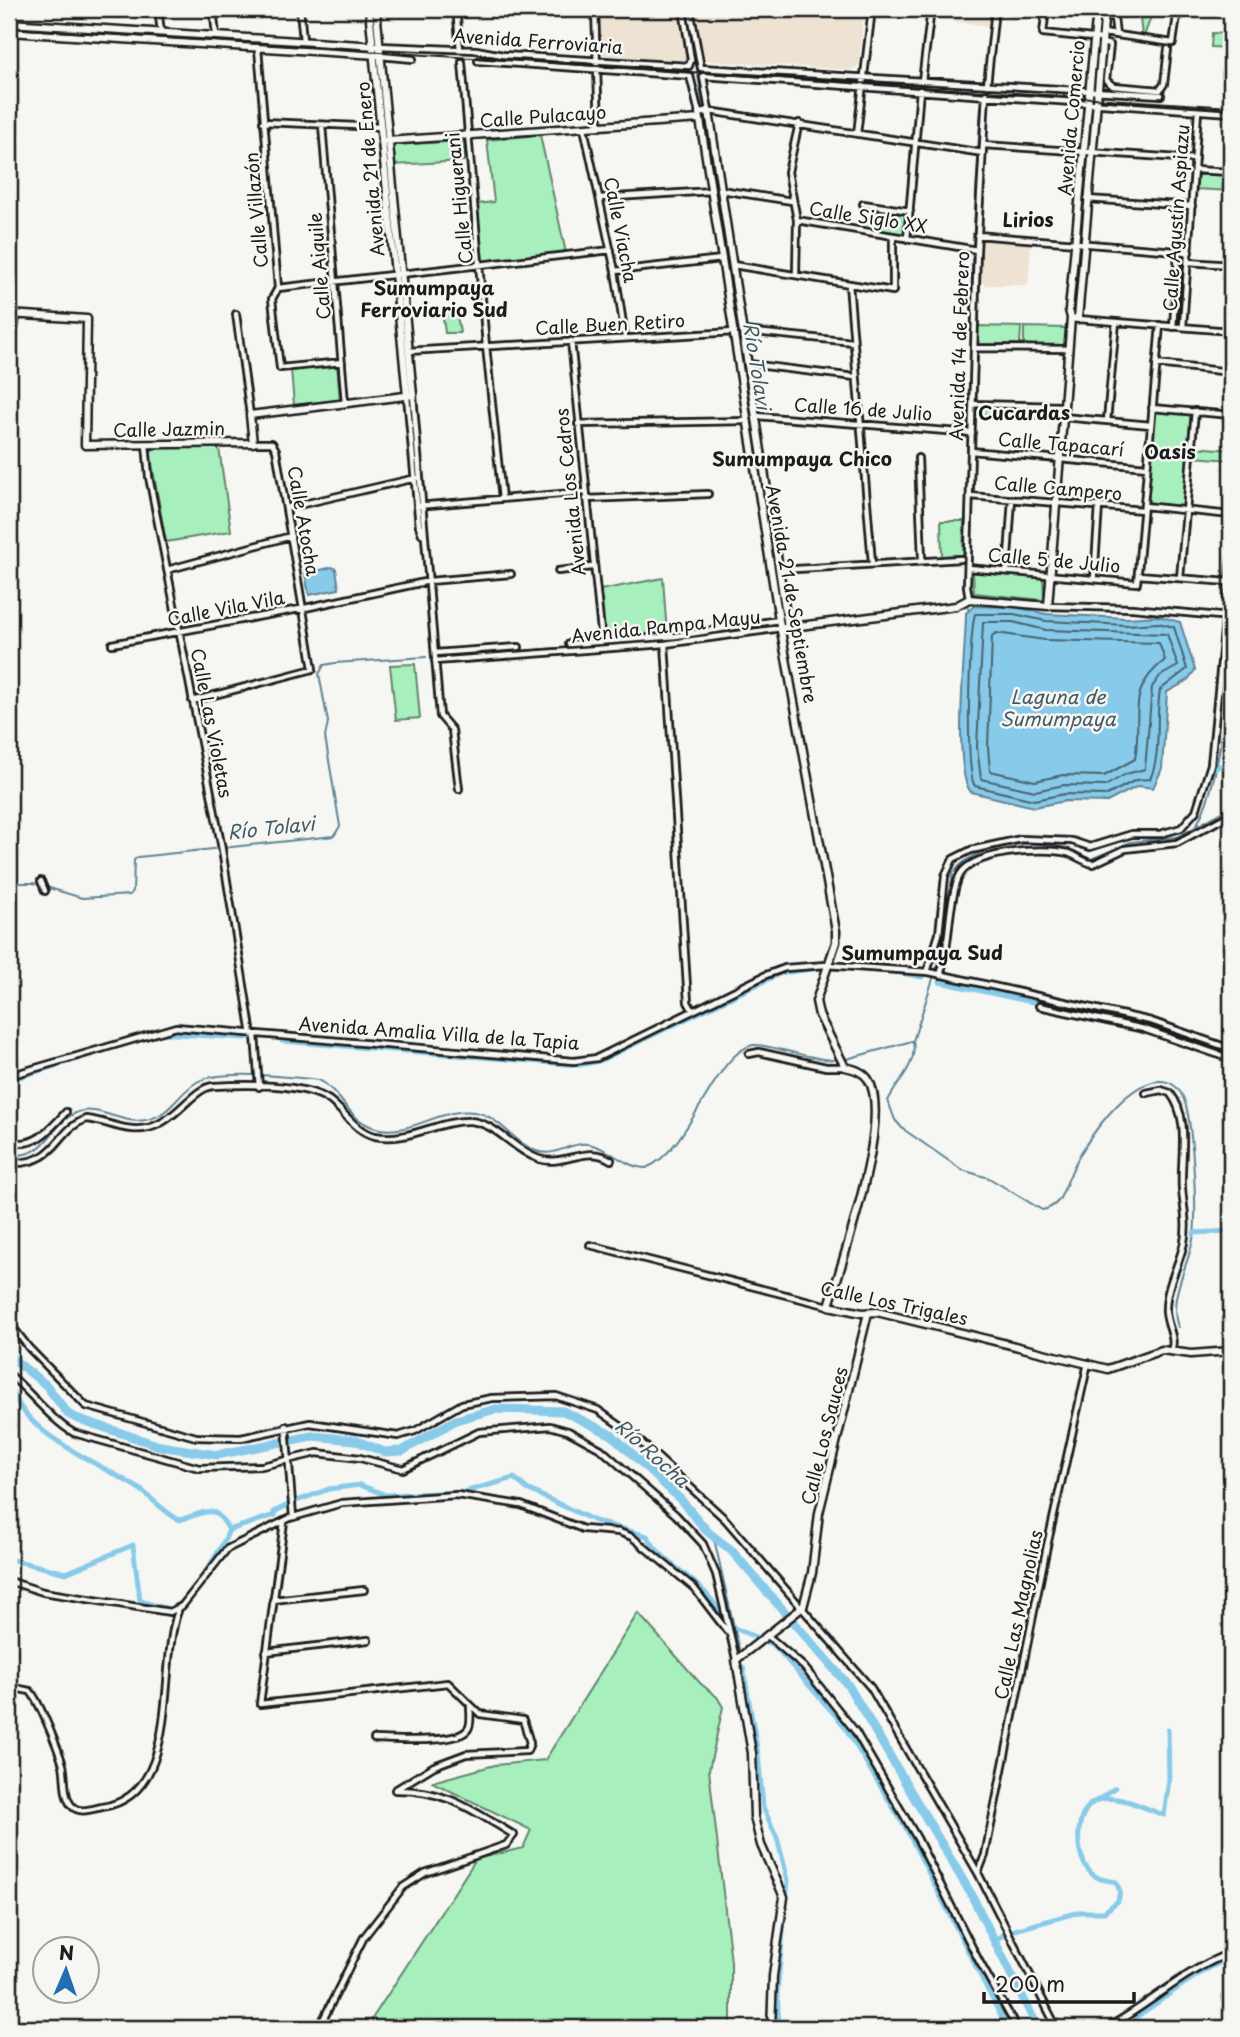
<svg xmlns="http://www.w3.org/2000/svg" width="1240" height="2037" viewBox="0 0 1240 2037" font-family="'Playpen Sans',sans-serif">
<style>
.built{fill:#eee2d3}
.green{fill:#a7efbd;stroke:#62866c;stroke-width:2}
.water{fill:#88cae9;stroke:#5d8497;stroke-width:2}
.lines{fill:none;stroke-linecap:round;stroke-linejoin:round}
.shore{stroke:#47626e;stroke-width:2}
.stream{stroke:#5d8497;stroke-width:2}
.canal{stroke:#88cae9;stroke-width:5}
.river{stroke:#88cae9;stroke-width:9}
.street-casing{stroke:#1c1c1c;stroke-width:10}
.secondary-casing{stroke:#1c1c1c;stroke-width:11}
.street{stroke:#f6f6f2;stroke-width:4.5}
.secondary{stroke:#f6f6f2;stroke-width:6}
.tram{stroke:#1c1c1c;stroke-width:2}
.labels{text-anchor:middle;stroke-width:5;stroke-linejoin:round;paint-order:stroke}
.street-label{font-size:18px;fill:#1c1c1c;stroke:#f6f6f2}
.neighbourhood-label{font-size:19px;font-weight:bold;fill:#1c1c1c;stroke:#f6f6f2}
.water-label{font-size:19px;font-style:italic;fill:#425964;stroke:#f6f6f2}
</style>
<rect width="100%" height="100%" fill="#f6f6f2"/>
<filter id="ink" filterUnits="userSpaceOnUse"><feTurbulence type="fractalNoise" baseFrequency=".0143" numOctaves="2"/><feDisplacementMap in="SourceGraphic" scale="14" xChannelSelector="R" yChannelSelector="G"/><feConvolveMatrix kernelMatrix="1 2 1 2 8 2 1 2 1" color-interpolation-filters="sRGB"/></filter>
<g filter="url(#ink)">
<!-- built -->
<path class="built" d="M599,9H679L688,58L686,61L602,55Z
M696,9H864L859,65L852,70L709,61L703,54Z
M934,9H991L988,26L932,18Z
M984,239L1031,242L1028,285H985L981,281L980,244Z"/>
<!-- green -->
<path class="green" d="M1139,9H1154L1144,36H1142Z
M1212,33L1231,34V48L1211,47Z
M540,135L566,253L483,262L477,204L494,202L487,140Z
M464,141V161L393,165L392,145Z
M1199,174L1231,176V191L1195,189L1196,176Z
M860,208L906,215L904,235L864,229Z
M1080,248L1078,298L1074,307L1072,306L1077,250Z
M1182,254H1185L1181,325H1178Z
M456,309L460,333H445L442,311Z
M977,326L1021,327L1020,344L977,345Z
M1024,327L1066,328L1064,345L1024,346Z
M337,365L340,400L294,405L291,370Z
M979,408L1057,411L1059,413L1058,420L976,414Z
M1159,411L1189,414L1191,417L1184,504L1179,508L1148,502L1155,413Z
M155,447L219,448L231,531L166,542L150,453Z
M1194,447L1231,450V460L1193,457Z
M941,521H964L963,555L942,556Z
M973,571L1043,577L1044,600L974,593Z
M663,578L667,635L612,639L605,636L600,590Z
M415,664L420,718L396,720L390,665Z
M638,1613L700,1683L717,1697L723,1707L709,1770L731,1962V2028H366L476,1859L523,1848L531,1830L432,1782L495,1765L545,1760Z"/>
<!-- water -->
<path class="water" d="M332,567L336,569L339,589L309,595L305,574Z
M974,606L1015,607L1046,614L1127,618L1158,616L1180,622L1195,670L1187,681L1167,692L1162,769L1153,788L1138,786L1107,802L1066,801L1034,807L971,792C952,772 966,646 966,613Z"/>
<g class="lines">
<!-- shore -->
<path class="shore" d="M975,614H1014L1046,621L1127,625L1158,623L1174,627L1187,669L1160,690C1155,718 1162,754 1150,779L1136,780L1107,795L1065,794L1034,800L975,786C965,773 969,633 975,614Z
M983,622H1013L1046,630L1167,634L1178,666L1160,676L1152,687L1145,769L1126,774L1105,786L1064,785L1035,791L981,779L977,747Z
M996,633L1045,640L1159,643L1165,660C1124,692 1143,715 1135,759L1104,776L1063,775L1035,781L990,771L988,747L992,636Z"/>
<!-- stream -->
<path class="stream" d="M687,9L703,106
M984,83L992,9
M705,117L739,327
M978,150L981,106
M973,244L978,159
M971,317L972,259
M969,430V417
M780,595L781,620
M965,598L964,553L969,436
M966,603L968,609
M442,657L680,639L777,624
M1196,826C1227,771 1225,678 1231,615
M9,883H33L82,898L130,895L133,891L134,860L138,857L334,836L340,826L325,737L328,722L319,674L324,665L335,663L426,657
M843,1060L912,1041
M9,1155C51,1158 48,1123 78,1112C98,1105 123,1125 146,1120C171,1115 177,1094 197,1082C218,1069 293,1077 319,1080C340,1091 347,1117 370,1126C406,1141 437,1107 474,1112C499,1115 512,1142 536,1151C555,1158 569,1142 588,1144C609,1147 625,1168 646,1168C691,1150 715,1052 753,1045C769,1043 813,1061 837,1060
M1178,1327C1167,1296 1190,1265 1194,1234C1197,1209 1193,1118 1183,1097C1178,1086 1169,1080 1158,1081C1125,1084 1087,1139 1074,1166C1069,1177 1065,1189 1059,1200C1054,1206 1049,1209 1042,1210L989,1178L962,1170L903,1129L895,1120L888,1101C897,1081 918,1065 913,1041L939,960L953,873C976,843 1032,840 1066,848C1075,850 1082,856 1091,859L1131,842L1177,837L1231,807
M708,1532L715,1543L739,1649"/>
<!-- canal -->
<path class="canal" d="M1216,768L1231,761
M831,968H843
M891,971L922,977
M940,982L1046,1005
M1148,1028L1231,1057
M159,1033L246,1038
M282,1041L579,1065L599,1061L781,973L820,968
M9,1080L106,1050
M1194,1233L1231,1231
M9,1380C18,1434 99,1462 141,1490C154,1500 164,1512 179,1520C207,1513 213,1501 229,1530L275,1515L274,1512L288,1505
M294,1502L329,1489L360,1485L386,1495L464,1492L514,1478L527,1489L595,1521L647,1536C668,1572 709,1580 725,1624L774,1645L843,1724L908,1832L1007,2028
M9,1559L66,1573L133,1545L140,1601L171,1610C190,1601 221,1550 229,1530
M743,1667L758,1754L763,1807L777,1838L788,1880L777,1992L779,2028
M1099,1799L1115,1788
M1015,1930L1079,1912H1104L1118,1901L1120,1891L1116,1882C1107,1880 1098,1880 1091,1873C1073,1856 1073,1804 1102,1799C1125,1796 1143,1808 1164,1815L1169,1780L1168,1730
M993,1941L1003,1935
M1117,2028C1157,2007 1189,1974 1231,1958"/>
<!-- river -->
<path class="river" d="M9,1356L46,1385L68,1414L76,1418L160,1446L217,1455L312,1436L355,1440L384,1452L402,1451L456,1420L496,1409L563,1411L612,1435L680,1499L708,1532L731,1550L848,1685L971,1894L1038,2028"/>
<!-- street casing -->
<g class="street-casing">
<path id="street" d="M158,9L161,32
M213,9L216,35
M300,9L303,41
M456,9L460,49
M595,9L599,127
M690,9L701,68L1161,95
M1046,9L1043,33L1102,39
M1113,9L1116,35
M1103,33L1173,43L1178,9
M1102,43L1110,45L1106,80L1113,86L1160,90L1164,84L1168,49
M379,46L476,50L503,55L689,66L691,60L683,9
M258,48L278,288L272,299L280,368L342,362
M380,56L413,59
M478,61L690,76L699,113
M462,62L486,346L502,499
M922,81L931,9
M987,85L995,9
M263,122L381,127
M322,125L345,403
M584,128L615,271L625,337
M857,134L872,9
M983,145L1195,159
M983,153L709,111L703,76L1231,113
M1194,170L1231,172
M721,190L792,201
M600,198L712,191
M1087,199L1192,206
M863,204L910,211
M797,220L977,250
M977,235L1189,252
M907,239L920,90
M1188,262L1231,265
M733,265L893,291V237
M615,271L722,259
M796,275L797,220L788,172L799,123
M849,284L872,563
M278,288L611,250
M236,314L250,415
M1078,319L1231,331
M1173,327L1178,252
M1183,327L1198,111
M744,331L853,342
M571,341L602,641
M975,348L1068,349
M408,351L735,332
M749,364L855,377
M1156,364L1231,372
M413,395L440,716L452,730L459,789
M407,396L419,526L422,534
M973,404L1063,406
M1152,408L1231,415
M757,416L972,433
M1063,417L1151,425
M1107,421L1116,322
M578,424L748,421
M146,444L149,477L221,844L252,1035
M971,451L1147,467
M918,458L922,559
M970,496L1143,510
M586,499L708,494
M417,506L585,492
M1144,506L1231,515
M286,508L416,478
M968,568L1137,583L1160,325
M167,570L291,536
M780,570L961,559
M558,571L592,567
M1007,571L1012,499
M1138,575L1229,582
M1180,578L1195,411
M1094,579L1099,506
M969,599L967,586L977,250L986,94
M1048,606L1132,608L1231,617
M112,644L305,608L429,581L511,574
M569,644L676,636L779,620
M665,644L688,1002L693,1011
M435,653L519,647
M435,661L665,644L782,628
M192,701L313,669L276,450L272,443H253
M41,881L45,891
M927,972L939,934L945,876L953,859L971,850L1021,839L1072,841L1090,847L1132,834H1160L1181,828L1196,811L1211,764L1231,559
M940,975C951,943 947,908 958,879C967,850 1045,847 1068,853C1077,856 1084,862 1093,864L1125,849L1177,843L1231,814
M1039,1006L1144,1029L1231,1059
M255,1035L259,1087
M749,1054L759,1052L826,1067H845
M9,1076L176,1027L574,1061L597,1058L766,975L785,968L826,965L929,972L1151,1021L1231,1049
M1146,1093L1161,1090L1170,1093C1191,1119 1180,1158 1182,1188C1183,1206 1188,1223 1184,1242C1180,1264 1166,1285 1166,1309C1165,1324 1177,1337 1171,1351
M9,1141C33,1150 51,1129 66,1112
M9,1163C59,1165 55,1130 86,1119C108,1121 125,1133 148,1128C177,1121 193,1087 214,1086C244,1084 304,1083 329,1100C345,1112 355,1131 375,1136C408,1143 438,1120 470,1121C497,1123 514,1151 539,1159C565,1167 586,1144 611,1160
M590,1245L829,1306
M9,1322L29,1348L86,1406L196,1437L241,1438L310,1423L398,1436L415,1431L462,1404L492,1398L556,1396L598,1410L632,1434L725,1519L871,1688L978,1873L1057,2028
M9,1374C29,1391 53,1422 74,1433L199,1468L262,1466L317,1453L360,1458L403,1469L479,1432L550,1426L568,1431L601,1449L676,1515L703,1544L716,1574L736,1659
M286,1426L293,1517
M284,1522L260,1704L448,1683L480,1714L523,1720L530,1743L527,1751L466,1754L434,1766L395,1790
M9,1581L43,1592L170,1612L182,1606L227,1549L290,1518L342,1503L457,1495L521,1505L583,1529L619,1532L632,1537L694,1588L727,1631
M273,1600L364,1590
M767,1635L804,1667L855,1731L917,1838L979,1961L1017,2028
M266,1652L368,1640
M9,1687L30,1691C39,1700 59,1751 63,1765C66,1778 63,1796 72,1806C79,1814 92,1809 102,1807C183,1795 157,1667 178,1611
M374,1739C392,1739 458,1745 468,1729C472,1723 470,1713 470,1706
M978,1873L985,1855L1047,1546L1088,1363
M319,2028L364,1937L403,1887L425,1873L506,1845L514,1835C472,1810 447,1790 397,1790
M1106,2028C1149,2006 1185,1969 1231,1953"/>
</g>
<!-- secondary casing -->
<g class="secondary-casing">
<path id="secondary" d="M369,9L407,396
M9,23L377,46
M9,32L377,55
M387,141L700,119
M9,314L87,319L85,445L253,443L250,415L413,395L376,9
M1071,318L1078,319L1105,9
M9,360L16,314
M788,627L709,111L699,113L779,620L836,931V942L816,1001L819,1015L845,1067C854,1069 862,1071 868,1079C893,1118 842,1260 829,1306L862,1313L877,1312L1108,1369L1162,1350L1191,1354L1231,1351
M784,628L956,606L969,599L1048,606L1071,318L1069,310L1097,9
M771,2028L773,1976L784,1897L761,1845L754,1817L752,1753L736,1660L803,1607L812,1573L819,1513L868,1313"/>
</g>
<!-- street -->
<use href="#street" class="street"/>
<!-- secondary -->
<use href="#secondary" class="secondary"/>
<!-- tram -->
<path class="tram" d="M9,28L1231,107"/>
</g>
</g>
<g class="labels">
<!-- street labels -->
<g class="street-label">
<text transform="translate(538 42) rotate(4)" y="6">Avenida Ferroviaria</text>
<text transform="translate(543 117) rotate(-4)" y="6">Calle Pulacayo</text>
<text transform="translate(1072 118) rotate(-85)" y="6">Avenida Comercio</text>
<text transform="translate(371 169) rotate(-95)" y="6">Avenida 21 de Enero</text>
<text transform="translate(460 198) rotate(-96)" y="6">Calle Higuerani</text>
<text transform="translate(257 210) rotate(-95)" y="6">Calle Villazón</text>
<text transform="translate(868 218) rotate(9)" y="6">Calle Siglo XX</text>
<text transform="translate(1177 218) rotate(-86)" y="6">Calle Agustín Aspiazu</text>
<text transform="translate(620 230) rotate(79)" y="6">Calle Viacha</text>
<text transform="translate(320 266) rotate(-95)" y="6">Calle Aiquile</text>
<text transform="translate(610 325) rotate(-3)" y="6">Calle Buen Retiro</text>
<text transform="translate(960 346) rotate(-88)" y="6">Avenida 14 de Febrero</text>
<text transform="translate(863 410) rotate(4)" y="6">Calle 16 de Julio</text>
<text transform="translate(169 430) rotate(-1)" y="6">Calle Jazmin</text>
<text transform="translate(1061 445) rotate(5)" y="6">Calle Tapacarí</text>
<text transform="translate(1058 489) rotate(5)" y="6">Calle Campero</text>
<text transform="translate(571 492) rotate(-96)" y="6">Avenida Los Cedros</text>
<text transform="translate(303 521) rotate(80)" y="6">Calle Atocha</text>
<text transform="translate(1054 561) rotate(5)" y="6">Calle 5 de Julio</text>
<text transform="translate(791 594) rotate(80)" y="6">Avenida 21 de Septiembre</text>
<text transform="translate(226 609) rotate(-11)" y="6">Calle Vila Vila</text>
<text transform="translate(666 627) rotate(-6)" y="6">Avenida Pampa Mayu</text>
<text transform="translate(211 723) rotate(79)" y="6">Calle Las Violetas</text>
<text transform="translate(439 1034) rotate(4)" y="6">Avenida Amalia Villa de la Tapia</text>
<text transform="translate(894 1304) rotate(12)" y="6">Calle Los Trigales</text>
<text transform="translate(825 1436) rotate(-76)" y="6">Calle Los Sauces</text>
<text transform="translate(1019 1615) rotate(-78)" y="6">Calle Las Magnolias</text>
</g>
<!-- neighbourhood labels -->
<g class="neighbourhood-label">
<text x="1028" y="227">Lirios</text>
<text x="434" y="295">Sumumpaya<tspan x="434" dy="22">Ferroviario Sud</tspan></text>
<text x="1024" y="420">Cucardas</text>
<text x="1170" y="459">Oasis</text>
<text x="802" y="466">Sumumpaya Chico</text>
<text x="922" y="960">Sumumpaya Sud</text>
</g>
<!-- water labels -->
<g class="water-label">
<text transform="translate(757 366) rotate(81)" y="7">Río Tolavi</text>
<text x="1058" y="704">Laguna de<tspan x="1058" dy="22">Sumumpaya</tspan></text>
<text transform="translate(271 828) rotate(-6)" y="7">Río Tolavi</text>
<text transform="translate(652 1453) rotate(42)" y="7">Río Rocha</text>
</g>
</g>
<!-- margin -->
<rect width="1240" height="2037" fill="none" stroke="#f6f6f2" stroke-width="35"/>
<rect x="18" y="18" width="1205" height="2002" fill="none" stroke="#1c1c1c" stroke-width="2.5" filter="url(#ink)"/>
<!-- north arrow -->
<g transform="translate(66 1970) rotate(2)"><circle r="33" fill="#f6f6f2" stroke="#9f9f9c" stroke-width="2"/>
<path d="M0-5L12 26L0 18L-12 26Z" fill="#1f6fb2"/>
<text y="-10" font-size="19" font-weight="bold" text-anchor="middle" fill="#1c1c1c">N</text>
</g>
<!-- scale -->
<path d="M984 1992v10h150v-10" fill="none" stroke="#1c1c1c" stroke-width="3.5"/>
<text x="995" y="1992" font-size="21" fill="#1c1c1c" stroke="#f6f6f2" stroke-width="5" paint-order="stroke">200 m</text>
</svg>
